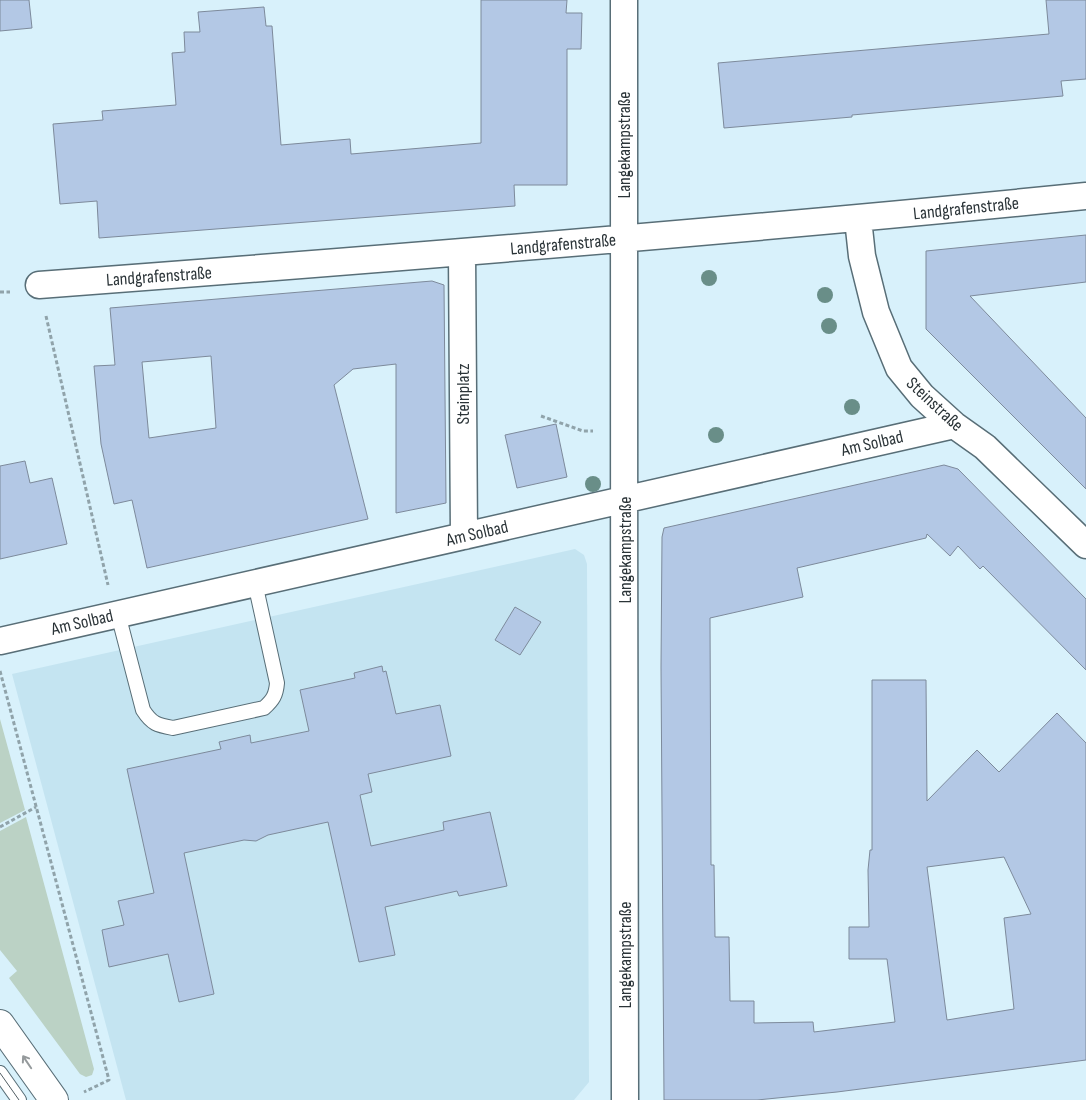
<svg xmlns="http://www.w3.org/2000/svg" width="1086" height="1100" viewBox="0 0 1086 1100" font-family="'Sofia Sans Condensed',sans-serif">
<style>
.built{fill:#c4e4f1}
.green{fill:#bbd2c5}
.building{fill:#b3c8e5;stroke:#7d8a9b;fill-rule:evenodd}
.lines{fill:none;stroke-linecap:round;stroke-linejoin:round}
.lane-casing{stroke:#586e77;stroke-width:16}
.street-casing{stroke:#586e77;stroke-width:29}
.secondary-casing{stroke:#586e77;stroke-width:30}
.path{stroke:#90a3aa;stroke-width:3;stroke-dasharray:4 2.5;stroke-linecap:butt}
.lane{stroke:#fff;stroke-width:14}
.street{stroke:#fff;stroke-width:26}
.secondary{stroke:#fff;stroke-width:28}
.tram{stroke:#525e64;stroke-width:1}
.tree{fill:#698e88}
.oneway{stroke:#959a9c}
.labels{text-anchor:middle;stroke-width:4;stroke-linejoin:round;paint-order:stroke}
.street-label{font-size:18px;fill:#2b3438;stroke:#fff}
</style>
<rect width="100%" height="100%" fill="#d8f1fb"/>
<!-- built -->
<path class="built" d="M575,549L584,555L587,564L589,1082L574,1100H126L12,674Z"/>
<!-- green -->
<path class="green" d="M0,719L25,810L0,823Z
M26,817L94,1069L92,1075L86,1077L80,1074L9,978L17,971L0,950V831Z"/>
<!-- building -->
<path class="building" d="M0,0H29L32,28L0,31Z
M481,0H567L566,13H582L581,49H567V185H514L515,206L99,238L97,201L60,204L53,124L103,120L102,111L176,105L172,53L185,52L184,32H200L198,12L264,7L266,26H272L281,145L350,139L351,154L481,143Z
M1046,0H1086V79L1061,81L1063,96L852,115V117L724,128L718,63L1049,34Z
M1086,235V282L970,296L1086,418V489L926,329V251Z
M432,281L444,285L446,503L396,513V364L353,369L334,385L368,519L147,568L132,500L114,504L101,444L94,366L115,365L110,308ZM211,356L216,428L149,438L142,362Z
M556,424L567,477L517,488L505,435Z
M25,461L30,483L52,478L67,544L0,559V466Z
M944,465L958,469L1086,599V670L983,566L980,569L958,546L950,556L927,534L926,538L797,568L803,597L710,618L711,865H714L715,937H729L730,1001H754V1023L813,1022L814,1032L895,1022L887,959H849V927H869L868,870L870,850H872V680H926L927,801L977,750L999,772L1057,713L1086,743V1060L837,1092L757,1100H664L661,667L662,537L664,528ZM1004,857L1031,914L1004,918L1014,1009L947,1020L927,867Z
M515,607L541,622L520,655L495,640Z
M382,666L383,672L386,671L396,714L440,705L451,756L368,774L372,792L360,795L371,846L444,830L443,822L490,812L507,886L459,896L457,891L385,907L395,955L359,962L328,822L268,835L256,841L244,840L184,853L214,994L179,1002L168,954L109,967L102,930L124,925L118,901L154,893L127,769L221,749L219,742L250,735L251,743L309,731L300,690L355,678L354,673Z"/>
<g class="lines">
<!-- lane casing -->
<g class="lane-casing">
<path id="lane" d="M118,614L143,710C152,724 157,725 173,728L264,708C273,700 276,695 277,683L255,583
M0,1073L19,1100"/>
</g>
<!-- street casing -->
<g class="street-casing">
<path id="street" d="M624,0C623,367 625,733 625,1100
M858,219L862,256L876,312L899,368L922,396L954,425L985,447L1086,545
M462,252L464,536
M39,285C388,259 738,231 1086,196
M0,641L954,425"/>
</g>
<!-- secondary casing -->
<g class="secondary-casing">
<path id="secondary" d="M0,1024L54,1100"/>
</g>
<!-- path -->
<path class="path" d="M0,292H10
M46,316L108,585
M541,416L583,431H593
M0,671L109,1080L84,1092
M0,827L36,807"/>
<!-- lane -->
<use href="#lane" class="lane"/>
<!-- street -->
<use href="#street" class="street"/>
<!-- secondary -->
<use href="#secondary" class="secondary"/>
<!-- tram -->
<path class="tram" d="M0,1073L19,1100"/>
</g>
<!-- trees -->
<g class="tree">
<circle cx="709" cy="278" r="8"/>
<circle cx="825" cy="295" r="8"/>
<circle cx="829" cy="326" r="8"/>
<circle cx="852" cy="407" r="8"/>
<circle cx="716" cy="435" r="8"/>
<circle cx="593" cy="484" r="8"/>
</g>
<!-- one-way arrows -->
<defs><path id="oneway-shaft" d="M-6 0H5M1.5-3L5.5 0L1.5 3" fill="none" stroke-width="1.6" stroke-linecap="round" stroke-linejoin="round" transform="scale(1.25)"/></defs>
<use class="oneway" href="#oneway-shaft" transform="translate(27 1062) rotate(-124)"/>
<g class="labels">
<!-- street labels -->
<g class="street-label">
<text transform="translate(624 145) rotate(-90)" y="6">Langekampstraße</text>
<text transform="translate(966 208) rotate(-6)" y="6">Landgrafenstraße</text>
<text transform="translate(563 244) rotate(-5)" y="6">Landgrafenstraße</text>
<text transform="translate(159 276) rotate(-4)" y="6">Landgrafenstraße</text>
<text transform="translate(463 394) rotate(-90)" y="6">Steinplatz</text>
<text transform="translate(935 404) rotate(43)" y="6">Steinstraße</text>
<text transform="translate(872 443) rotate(-13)" y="6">Am Solbad</text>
<text transform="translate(477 533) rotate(-13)" y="6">Am Solbad</text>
<text transform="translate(625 550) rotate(-90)" y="6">Langekampstraße</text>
<text transform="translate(82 622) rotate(-13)" y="6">Am Solbad</text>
<text transform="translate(625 955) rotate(-90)" y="6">Langekampstraße</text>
</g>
</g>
</svg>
